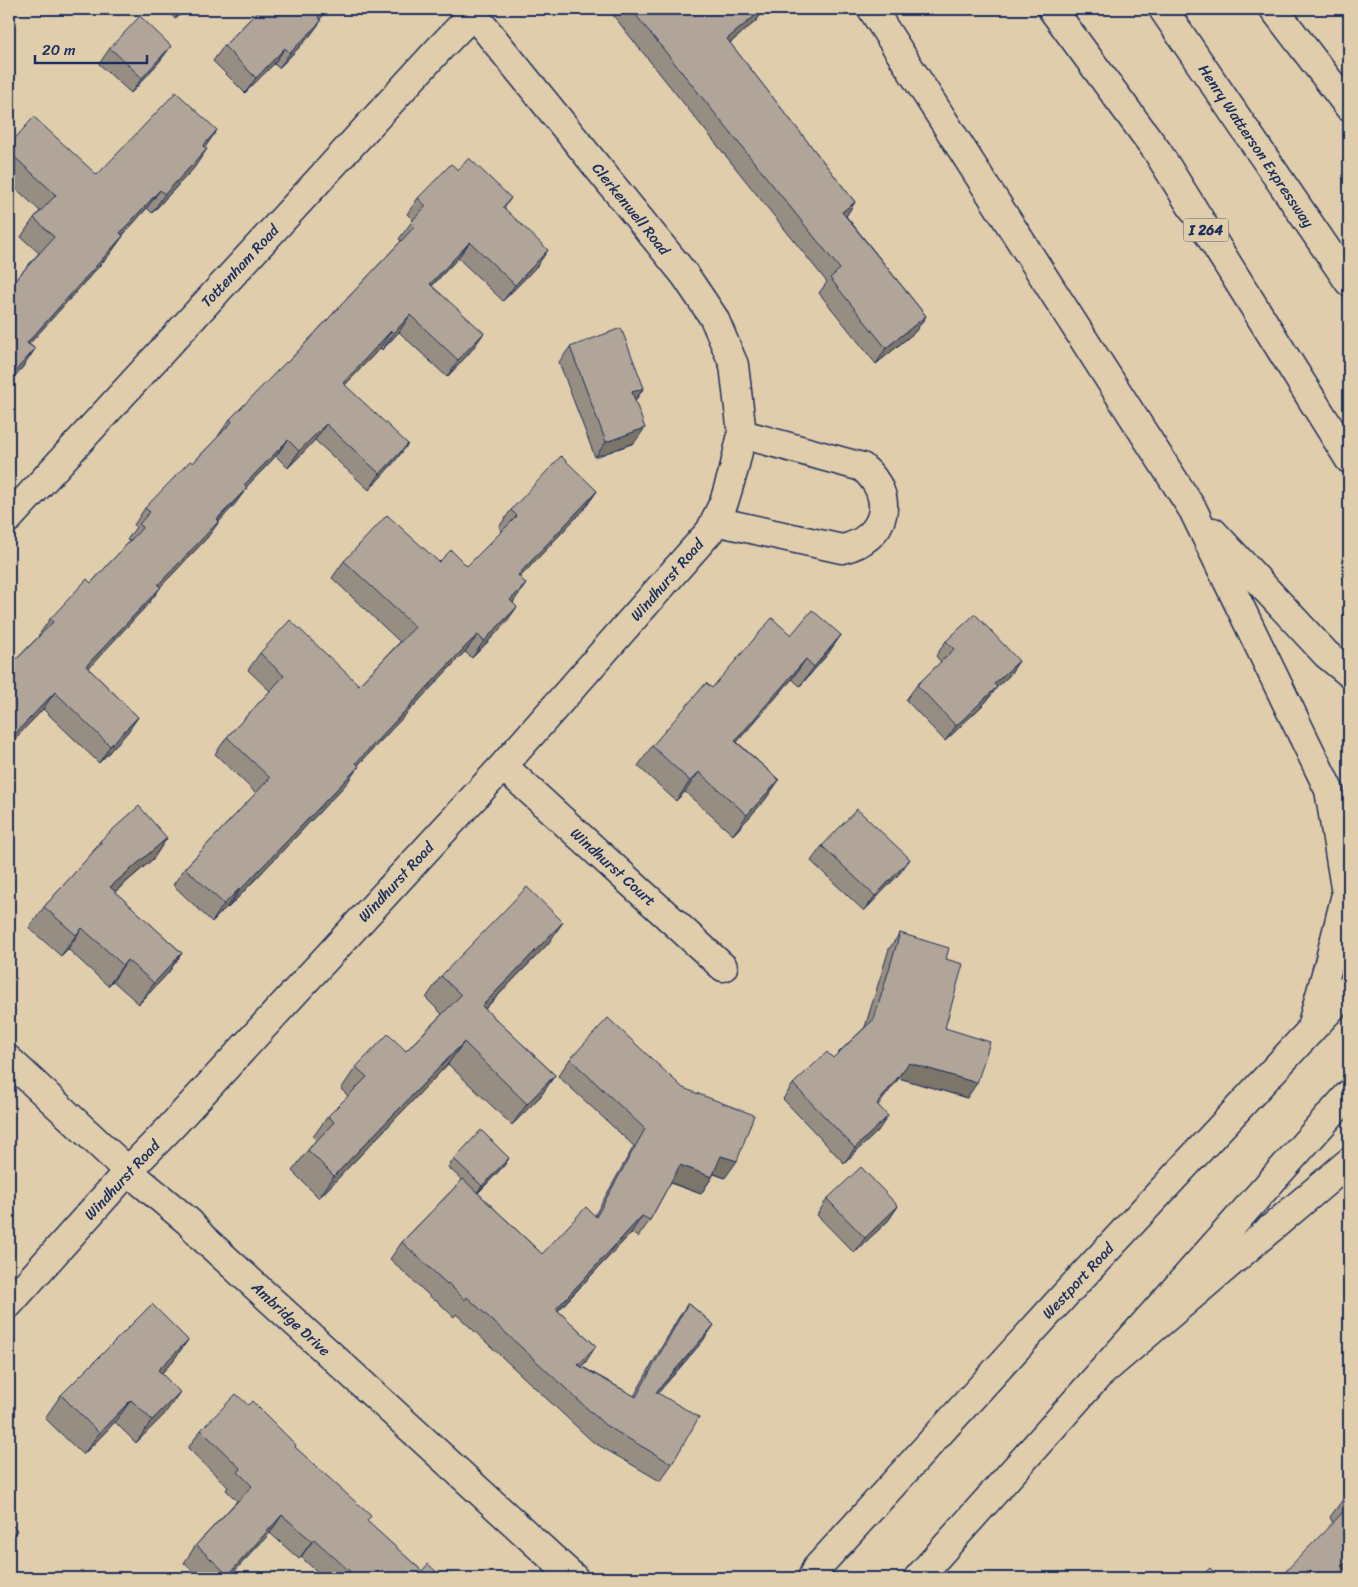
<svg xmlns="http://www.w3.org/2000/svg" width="1358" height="1587" viewBox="0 0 1358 1587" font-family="Sriracha,sans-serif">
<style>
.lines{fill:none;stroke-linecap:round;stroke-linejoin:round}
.minor-casing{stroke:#1b2f5e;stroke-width:31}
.secondary-casing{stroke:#1b2f5e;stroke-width:31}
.motorway-casing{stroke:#1b2f5e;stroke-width:31}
.minor{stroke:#e0cdab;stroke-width:28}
.secondary{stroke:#e0cdab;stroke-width:28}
.motorway{stroke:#e0cdab;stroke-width:28}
.wall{fill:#978e83;stroke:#1b2f5e}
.shaded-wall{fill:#7b746a;stroke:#1b2f5e}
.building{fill:#b0a598;stroke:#1b2f5e}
.labels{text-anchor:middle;stroke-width:4;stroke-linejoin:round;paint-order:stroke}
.shield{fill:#e0cdab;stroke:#565e75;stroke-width:1}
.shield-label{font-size:14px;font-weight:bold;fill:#1b2f5e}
.street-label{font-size:15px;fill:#1b2f5e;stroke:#e0cdab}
</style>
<rect width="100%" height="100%" fill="#e0cdab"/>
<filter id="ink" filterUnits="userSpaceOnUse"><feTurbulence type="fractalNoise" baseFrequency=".02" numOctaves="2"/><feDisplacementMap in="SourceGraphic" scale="10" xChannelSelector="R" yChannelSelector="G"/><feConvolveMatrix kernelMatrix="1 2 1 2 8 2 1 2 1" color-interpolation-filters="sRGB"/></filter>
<g filter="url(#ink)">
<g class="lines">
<!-- minor casing -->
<g class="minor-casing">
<path id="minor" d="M9,518L440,48L473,14
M715,521L842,549C887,539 897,496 862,467L742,434
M503,766L723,967
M9,1060L128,1171L189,1222L202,1237L574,1578
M9,1304L128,1171L170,1128L503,766L710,531L724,502L734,469L742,434L734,365L714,318L685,275L469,9"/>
</g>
<!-- secondary casing -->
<g class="secondary-casing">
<path id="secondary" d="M812,1578L816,1569L1063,1297L1349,989
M918,1578L1349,1094"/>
</g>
<!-- motorway casing -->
<g class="motorway-casing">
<path id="motorway" d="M872,9L1193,510L1329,790L1346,894L1329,963L1310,1031
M1052,9L1157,151L1349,459
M1163,9L1349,282
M1274,9L1349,107
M1213,532L1326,654L1349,673
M1100,1374L1349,1162"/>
</g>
<!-- minor -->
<use href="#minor" class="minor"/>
<!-- secondary -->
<use href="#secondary" class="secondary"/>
<!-- motorway -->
<use href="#motorway" class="motorway"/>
</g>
<!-- wall -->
<path class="wall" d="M167,9H188L175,19Z
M260,9H330L320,19L310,36L279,68L274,64L245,93L213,61L224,46Z
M608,9H765L756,21L730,43L855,202L846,216L926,316L915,332L876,364L819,293L827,282Z
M171,46L160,61L131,93L99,64L110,48Z
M9,145L97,175L205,147L194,168L152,213L147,208L123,235V236L110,254L29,344L35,349L22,368L9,382V287L39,253L21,237L34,218L40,211L9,182Z
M458,170L511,198L504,208L537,266L503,301L458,258L432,286L472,350L447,377L399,332L382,350L380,348L345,385L396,460L369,490L315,440L288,468L276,456L246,487L235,504L218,522L207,538L160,587L149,603L88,668L138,717L127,733L99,763L43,709L9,745V667L39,636H38L50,619L91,583L129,542L127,540L136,527L134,525L145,508L193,463L219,436H218L230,419L287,363L401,241L399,239L413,220L407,214L418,198Z
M570,347L644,388L635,401L634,443L595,457L559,362Z
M597,491L585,508L520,577L514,601L513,603L505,624L472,658L465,652L457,660L358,765L347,783L228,908L227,907L212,922L173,885L185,868L256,793L215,754L227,737L270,691L248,670L260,653L359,685L400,642L332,578L344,561L439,562L467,566L502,531L499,527L511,510Z
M791,635H841L827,655L800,686L792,679L737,742L779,780L765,800L733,835L685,792L676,801L638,766L652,746Z
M946,641L1019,661L1008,677L997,687L986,702L945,741L906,700L917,685L941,662L936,656Z
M167,838L153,859L115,892L182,953L168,973L139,1004L113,981L108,986L68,949L61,956L29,928L44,907L90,856L100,841Z
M822,846L910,859L899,874L864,911L811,861Z
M900,933L946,959L945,1028L967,1098L899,1078L878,1105V1131L844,1163L783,1099L793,1084L833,1058L865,1027L889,949Z
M548,944L485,1009L555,1075L540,1097L512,1125L448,1064L319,1198L292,1171L308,1150L316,1140L313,1137L328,1116L348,1096L341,1089L356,1067L406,1051L442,1014L426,998L441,976Z
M570,1059L725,1178L714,1174L701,1194L670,1183L650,1220L638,1237L631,1233L558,1311L596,1346L581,1366L634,1396L677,1320L688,1303L714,1325L702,1342L658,1393L672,1464L660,1481L593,1442L456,1314L454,1317L436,1300L435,1301L390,1259L402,1242L462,1180L448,1167L454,1159L504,1166L478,1193L542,1254L595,1215L634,1146L558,1076Z
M827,1199L898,1206L888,1221L854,1253L817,1215Z
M188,1340L172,1362L161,1374L164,1415L136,1443L115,1422L83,1455L45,1418L61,1395Z
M248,1405L295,1447L367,1522L422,1571L443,1578H324L301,1557L299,1559L270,1533L228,1578H200L184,1563L196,1545L237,1501L226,1490L228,1487L188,1448L201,1430Z
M1349,1495V1578L1333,1523L1330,1517L1344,1498Z"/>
<!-- shaded-wall -->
<path class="shaded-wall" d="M183,9H188L175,19L180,11Z
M326,9H330L307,32L318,17Z
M763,9H765L756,21L716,55L727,39Z
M321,21L310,36L279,68L290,53Z
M171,46L160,61L131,93L142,78Z
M285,48L274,64L245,93L256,78Z
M217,130L204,149L203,146Z
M207,149L194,168L152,213L165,194Z
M160,190L147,208L107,252L120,233Z
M855,202L845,218L842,212Z
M123,236L110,254L14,361L27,343Z
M470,242L458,258L418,300L430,284Z
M548,250L537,266L503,301L515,285Z
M410,315L399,332L382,350L394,333Z
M926,316L915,332L876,364L886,348Z
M391,331L380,348L331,400L343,383Z
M484,333L472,350L447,377L458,360Z
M35,349L22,368L9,382V378Z
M644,388L633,403L632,392Z
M326,424L315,440L288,468L299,451Z
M645,428L634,443L595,457L606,442Z
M288,440L276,456L232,502L244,485Z
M408,444L396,460L369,490L380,474Z
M247,488L235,504L219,522L207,538L147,601L158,585Z
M597,491L585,508L505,593L518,575Z
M526,584L514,601L498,618L510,600Z
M161,587L149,603L75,683L86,666Z
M517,607L505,624L472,658L484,641Z
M478,635L465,652L457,660L344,780L356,763L469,643Z
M841,635L827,655L800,686L814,667Z
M806,659L792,679L721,760L735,741Z
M1019,661L1008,677L983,699L994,684Z
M997,687L986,702L945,741L956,726Z
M55,692L43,709L9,745V741L10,739Z
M138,717L127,733L99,763L110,746Z
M359,766L347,783L228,908L240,890Z
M699,772L685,792L676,801L690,781Z
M779,780L765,800L733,835L747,815Z
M167,838L153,859L96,908L110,887Z
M910,859L899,874L864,911L875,896Z
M239,889L227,907L212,922L224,904Z
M563,922L548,944L467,1027L482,1006Z
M82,928L68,949L61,956L76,935Z
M182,953L168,973L139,1004L154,983Z
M127,960L113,981L108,986L123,965Z
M464,1042L448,1064L319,1198L334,1176Z
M909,1063L977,1083L967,1098L899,1078L867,1120L877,1104Z
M555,1075L540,1097L512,1125L527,1104Z
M888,1116L878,1131L844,1163L855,1148Z
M721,1156L737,1161L725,1178L710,1172Z
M509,1158L504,1166L476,1194L482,1186Z
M680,1165L712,1177L701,1194L669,1182Z
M898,1206L888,1221L854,1253L865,1238Z
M642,1216L631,1233L544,1325L556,1309Z
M714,1325L702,1342L644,1409L656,1392Z
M188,1340L172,1362L142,1393L158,1370Z
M596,1346L585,1363L567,1382L578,1365Z
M180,1392L164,1415L136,1443L152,1420Z
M131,1400L115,1422L83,1455L99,1433Z
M282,1515L270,1533L228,1578H225Z
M17,1530L9,1542V1539Z
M314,1539L301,1557L299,1559L312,1541Z
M1349,1562V1574L1341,1566Z"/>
<!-- building -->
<path class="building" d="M260,9H326L318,17L321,21L290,53L285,48L256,78L224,46Z
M631,9H763L727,39L855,202L842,212L926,316L886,348L830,278L840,269Z
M140,16L171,46L142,78L110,48Z
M176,92L217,130L203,146L207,149L165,194L160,190L120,233L123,236L27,343L35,349L9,378V287L54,237L34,218L56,195L9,152V145L34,117L97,175Z
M469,158L511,198L503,207L548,250L515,285L470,242L430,284L484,333L458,360L410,315L394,333L391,331L343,383L408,444L380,474L326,424L299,451L288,440L244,485L247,488L217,519L219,521L158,585L161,587L86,666L138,717L110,746L55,692L10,739L9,738V667L53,622L50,619L87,579L91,583L143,527L139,524L150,512L145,508L190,461L193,463L232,422L230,419L286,362L287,363L415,226L411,222L426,206L418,198L451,164L458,170Z
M621,328L644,388L632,392L645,428L606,442L570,347Z
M561,456L597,491L518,575L526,584L510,600L517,607L484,641L478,635L469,643L356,763L359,766L240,890L239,889L224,904L185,868L270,778L227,737L284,676L260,653L290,620L359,685L415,627L344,561L387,515L439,562L451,550L467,566L517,516L511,510Z
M812,610L841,635L814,667L806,659L735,741L779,780L747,815L699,772L690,781L652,746L706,683L712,688L772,618L791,635Z
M975,614L1019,661L994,684L997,687L956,726L917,685L954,649L946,641Z
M139,806L167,838L110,887L182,953L154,983L127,960L123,965L82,928L76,935L44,907L101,843L100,841Z
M857,809L910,859L875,896L822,846Z
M527,887L563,922L482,1006L555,1075L527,1104L464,1042L334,1176L308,1150L334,1122L328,1116L367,1077L356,1067L388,1034L406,1051L461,995L441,976Z
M900,933L949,948L946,959L963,964L945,1028L990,1042L977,1083L909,1063L877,1104L888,1116L855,1148L793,1084L827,1052L833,1058L874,1019Z
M608,1018L683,1088L754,1115L737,1161L721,1156L712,1177L680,1165L650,1220L642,1216L556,1309L596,1346L578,1365L636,1397L688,1303L714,1325L656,1392L699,1417L672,1464L605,1425L467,1297L465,1300L448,1283L447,1284L402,1242L463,1179L542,1254L586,1207L596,1217L645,1129L570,1059Z
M481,1130L509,1158L482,1186L454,1159Z
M861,1167L898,1206L865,1238L827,1199Z
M152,1304L188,1340L158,1370L180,1392L152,1420L131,1400L99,1433L61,1395Z
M236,1394L248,1405L252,1401L296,1445L295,1447L371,1516L367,1521L422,1571L428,1564L443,1578H357L314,1539L312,1541L282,1515L228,1575L196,1545L252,1486L238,1472L241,1469L201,1430Z
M1349,1495V1562L1341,1566L1349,1574V1578H1279L1349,1506L1344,1498Z
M9,1522L17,1530L9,1539Z
M1210,1568L1220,1578H1199Z
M136,1574L142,1578H133Z
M451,1574L457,1578H447Z"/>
</g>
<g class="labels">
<!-- shield labels -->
<rect class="shield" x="1183.5" y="218.5" width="45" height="23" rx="4"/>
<g class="shield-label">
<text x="1206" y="235">I 264</text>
</g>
<!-- street labels -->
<g class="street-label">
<text transform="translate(1256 146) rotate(56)" y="5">Henry Watterson Expressway</text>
<text transform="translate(631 209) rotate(51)" y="5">Clerkenwell Road</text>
<text transform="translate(240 266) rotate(-47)" y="5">Tottenham Road</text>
<text transform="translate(667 580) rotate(-49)" y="5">Windhurst Road</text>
<text transform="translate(613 867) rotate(42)" y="5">Windhurst Court</text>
<text transform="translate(396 882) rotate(-47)" y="5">Windhurst Road</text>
<text transform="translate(122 1180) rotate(-47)" y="5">Windhurst Road</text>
<text transform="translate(1078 1281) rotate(-47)" y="5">Westport Road</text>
<text transform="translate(291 1319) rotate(43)" y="5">Ambridge Drive</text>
</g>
</g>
<!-- margin -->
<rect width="1358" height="1587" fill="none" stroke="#e0cdab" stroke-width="30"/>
<rect x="15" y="15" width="1328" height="1557" fill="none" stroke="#1b2f5e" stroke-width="2" filter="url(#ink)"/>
<!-- scale -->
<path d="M35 55v8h112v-8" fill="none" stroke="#1b2f5e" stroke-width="2.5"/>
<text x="42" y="55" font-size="15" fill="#1b2f5e" stroke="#e0cdab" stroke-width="4" paint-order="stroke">20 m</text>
</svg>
